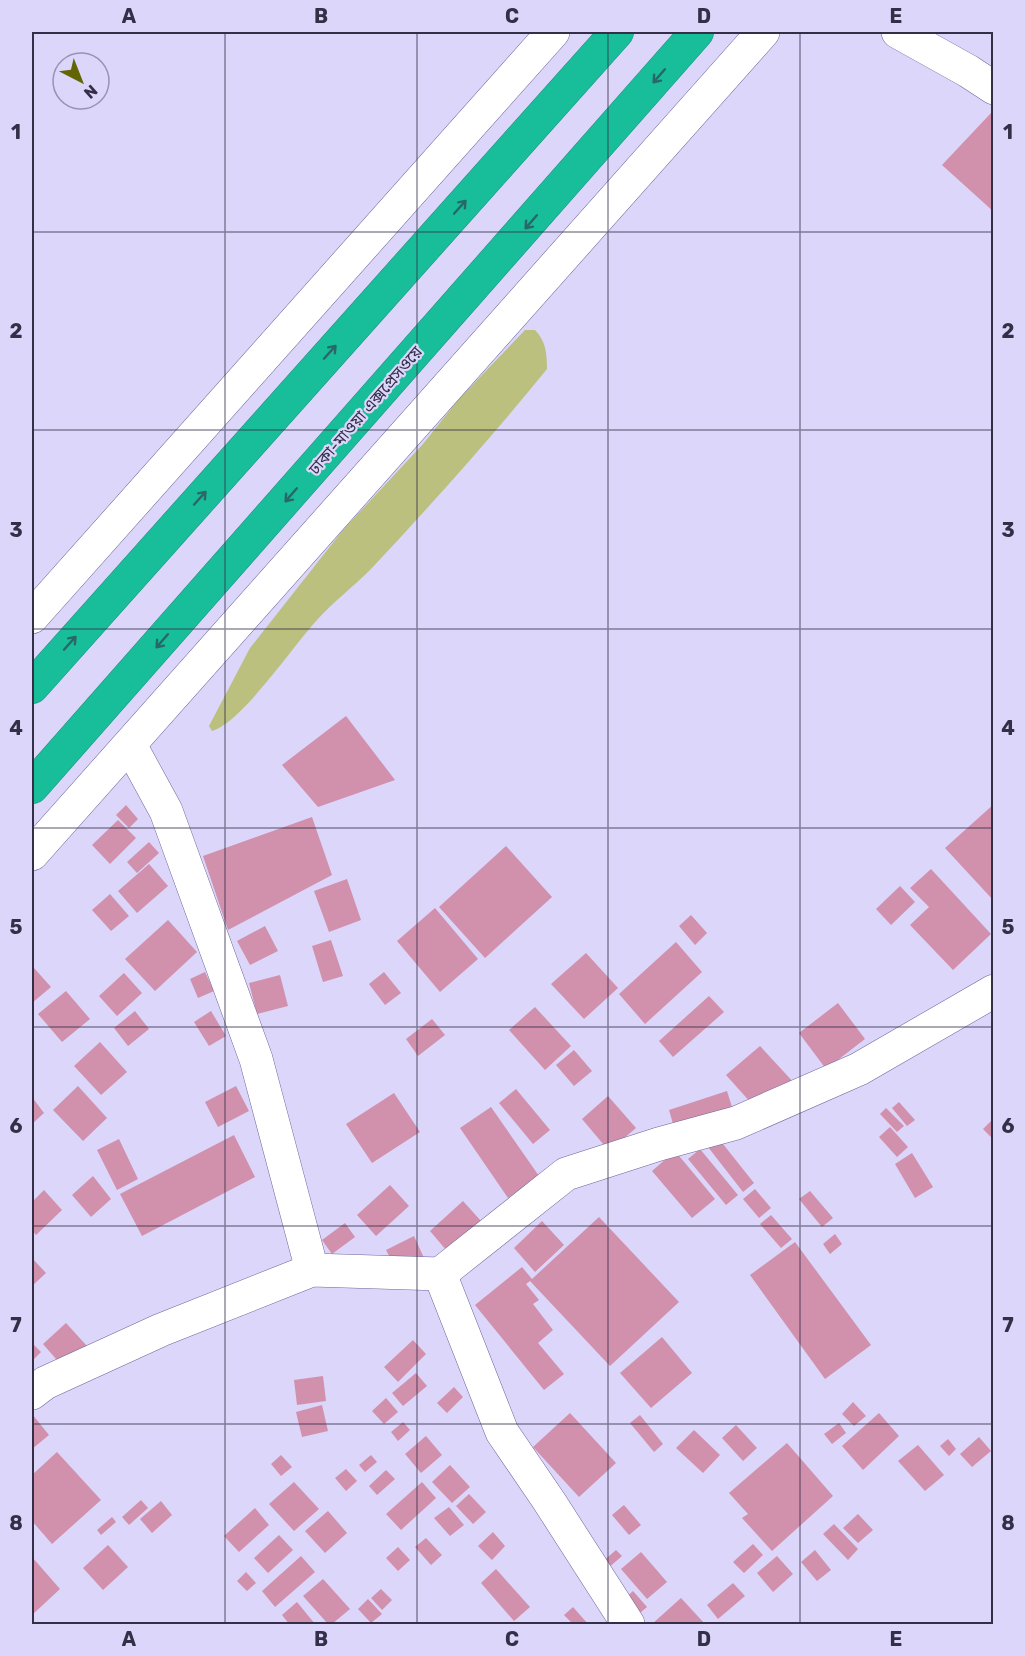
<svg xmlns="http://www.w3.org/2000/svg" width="1025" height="1656" viewBox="0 0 1025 1656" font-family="Rubik,'Noto Sans Bengali',sans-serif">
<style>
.water{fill:#bbc07e}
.building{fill:#d190ac}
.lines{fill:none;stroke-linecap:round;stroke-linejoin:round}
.minor-casing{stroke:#6f659a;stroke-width:34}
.highway-casing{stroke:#228c7d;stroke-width:34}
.minor{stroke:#fff;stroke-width:33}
.highway{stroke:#18be9a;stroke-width:33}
.oneway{stroke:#296868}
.grid{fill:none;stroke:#342f47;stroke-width:1.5;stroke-opacity:0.55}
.labels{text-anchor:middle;stroke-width:4.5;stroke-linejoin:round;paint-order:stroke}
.street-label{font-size:16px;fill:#342f47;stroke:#dbd6fa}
.neatline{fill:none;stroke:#342f47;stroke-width:2}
.grid-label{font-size:20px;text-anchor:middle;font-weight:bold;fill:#342f47}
</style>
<rect width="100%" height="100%" fill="#dbd6fa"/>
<!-- water -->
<path class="water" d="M525,330H535C546,341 547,354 547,369C491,438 431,505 370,570C353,587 333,602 317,620C294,645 241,723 212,731L209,726L250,648L343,530L423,444L458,400Z"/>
<!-- building -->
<path class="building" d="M991,113L994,115V212L942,165Z
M346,716L395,780L318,807L282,765Z
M994,804V901L945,848Z
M126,805L138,819L129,828L116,815Z
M312,817L332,875L228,930L203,856Z
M118,820L136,838L110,864L92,845Z
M149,842L159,853L137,873L127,862Z
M506,846L552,897L485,958L439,907Z
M149,864L168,886L137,913L118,891Z
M931,869L991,934L953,970L910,925L929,907L910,888Z
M347,879L361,920L329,932L314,891Z
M900,886L915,902L891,925L876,909Z
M110,894L129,916L111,931L92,910Z
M435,908L478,959L440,992L397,941Z
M691,915L707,933L695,945L679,926Z
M168,920L197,952L155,991L125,959Z
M265,926L278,951L250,965L237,941Z
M331,940L343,976L323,982L312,946Z
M676,942L702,972L645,1024L619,994Z
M586,953L618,988L584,1019L551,984Z
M34,968L51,987L32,1003V970Z
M205,972L214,991L198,998L190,979Z
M384,972L401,993L385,1005L369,984Z
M124,973L142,993L117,1016L99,996Z
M280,975L288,1006L257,1014L249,983Z
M66,991L90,1019L62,1042L38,1014Z
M709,996L724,1012L673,1057L659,1041Z
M838,1003L865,1039L826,1069L799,1033Z
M535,1007L571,1046L545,1070L509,1030Z
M135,1011L149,1029L128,1046L114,1028Z
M211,1011L226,1036L209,1046L194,1022Z
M432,1019L445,1035L418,1056L406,1039Z
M100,1042L127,1072L101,1095L74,1066Z
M760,1046L796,1085L752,1104L726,1075Z
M574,1050L592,1071L574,1086L556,1065Z
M78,1086L107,1118L83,1141L53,1110Z
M236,1086L249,1111L218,1127L205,1102Z
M516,1089L550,1130L533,1144L499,1103Z
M727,1091L732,1107L674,1127L669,1110Z
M394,1093L420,1132L372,1163L346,1124Z
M608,1096L636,1128L609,1151L582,1119Z
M32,1097L44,1113L32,1124Z
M899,1102L915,1120L907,1126L892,1108Z
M491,1107L539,1176L508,1198L460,1128Z
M886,1108L904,1126L897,1132L880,1114Z
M994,1118V1140L983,1129Z
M890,1127L908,1147L897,1157L879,1137Z
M234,1135L255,1177L142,1236L120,1194Z
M119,1139L138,1179L117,1190L97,1150Z
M719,1139L754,1183L743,1192L708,1147Z
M700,1149L738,1195L726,1205L688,1159Z
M675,1151L715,1199L692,1218L652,1171Z
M912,1153L933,1187L915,1198L895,1164Z
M93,1176L111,1199L91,1217L72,1195Z
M390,1185L409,1206L376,1236L357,1215Z
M755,1189L771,1208L759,1218L743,1199Z
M44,1190L62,1210L36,1235L32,1230V1202Z
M810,1191L833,1218L822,1227L799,1199Z
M463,1201L481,1221L447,1251L430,1231Z
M771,1215L792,1239L781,1248L760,1224Z
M599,1217L679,1302L610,1366L530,1281L526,1284L539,1300L533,1304L553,1330L538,1343L564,1374L544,1390L475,1305L522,1267L532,1279Z
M542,1221L564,1245L535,1272L514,1248Z
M345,1223L355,1237L332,1254L322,1240Z
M835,1234L842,1244L830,1254L823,1244Z
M414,1236L424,1258L397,1271L386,1250Z
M795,1242L871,1345L825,1379L750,1275Z
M32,1258L46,1273L32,1286Z
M66,1323L87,1346L63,1367L43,1344Z
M662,1337L692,1373L651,1408L620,1373Z
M413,1340L426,1354L398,1382L384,1367Z
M32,1343L41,1352L32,1361Z
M416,1373L427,1386L403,1406L392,1393Z
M323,1376L326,1401L297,1405L294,1380Z
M454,1387L463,1397L447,1413L437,1403Z
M386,1398L398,1412L384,1424L372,1411Z
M853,1402L866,1416L854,1426L842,1414Z
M322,1405L328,1431L302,1437L296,1412Z
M570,1413L616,1463L579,1497L533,1447Z
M879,1413L899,1436L863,1470L842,1446Z
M32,1414L49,1435L32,1449Z
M640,1415L663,1444L654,1452L630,1423Z
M403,1422L410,1430L398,1441L391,1432Z
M839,1423L846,1433L832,1444L824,1434Z
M736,1425L757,1448L743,1461L722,1438Z
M694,1430L720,1455L703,1473L676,1448Z
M426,1436L442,1455L421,1473L405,1454Z
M979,1437L991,1451L972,1467L960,1454Z
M948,1439L956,1449L949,1456L940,1446Z
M787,1443L833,1496L772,1551L742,1518L748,1514L729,1493Z
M918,1445L944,1475L925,1491L898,1461Z
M57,1452L101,1500L52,1544L32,1521V1475Z
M281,1455L292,1467L281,1476L271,1464Z
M371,1455L377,1462L365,1472L359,1465Z
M450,1465L470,1487L452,1503L432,1482Z
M346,1469L357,1481L346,1491L335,1478Z
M386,1470L395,1479L377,1495L369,1486Z
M294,1482L319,1509L294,1531L269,1504Z
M422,1482L436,1498L401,1530L386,1514Z
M469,1494L486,1512L473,1524L456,1506Z
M141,1500L148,1508L129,1525L122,1517Z
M161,1501L172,1515L152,1533L140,1519Z
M624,1505L641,1525L629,1535L612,1515Z
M449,1507L464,1525L450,1536L434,1518Z
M255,1508L269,1525L239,1552L224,1536Z
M328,1511L347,1533L325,1553L305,1531Z
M858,1514L873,1530L858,1543L843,1528Z
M112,1517L116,1522L101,1535L97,1530Z
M834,1524L858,1549L848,1560L823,1534Z
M493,1532L505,1546L492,1560L478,1546Z
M279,1535L293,1550L268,1573L254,1558Z
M426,1538L442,1555L431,1565L415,1547Z
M753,1544L763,1555L744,1573L733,1562Z
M108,1545L128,1567L103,1590L83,1568Z
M398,1547L410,1560L398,1571L386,1558Z
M616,1550L622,1556L607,1569L601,1563Z
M815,1550L831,1570L817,1581L801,1562Z
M641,1552L667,1582L647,1599L621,1569Z
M301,1556L315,1572L275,1607L262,1591Z
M777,1556L793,1574L773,1592L757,1573Z
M32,1557L60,1589L32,1615Z
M496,1569L530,1607L514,1621L481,1583Z
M246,1572L256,1583L247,1591L237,1581Z
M323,1579L350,1609L332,1624H328L303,1596Z
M733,1583L745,1596L718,1619L707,1605Z
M381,1589L392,1600L382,1610L371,1598Z
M633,1591L647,1607L634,1618L621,1602Z
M681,1598L705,1624H652Z
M368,1599L382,1614L371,1623L358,1609Z
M297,1602L315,1624H289L282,1615Z
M573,1607L588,1624H573L564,1615Z"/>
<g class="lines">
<!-- minor casing -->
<g class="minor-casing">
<path id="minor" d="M898,32L968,71L994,88
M32,617L553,32
M130,745L166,811L256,1059L312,1270L440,1274L566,1174L659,1144L736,1123L859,1069L994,991
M32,854L763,32
M440,1274L502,1432L549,1501L628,1624
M32,1393L45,1383L161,1330L312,1270"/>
</g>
<!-- highway casing -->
<g class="highway-casing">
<path id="highway" d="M32,687L617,32
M32,787L697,32"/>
</g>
<!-- minor -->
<use href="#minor" class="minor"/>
<!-- highway -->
<use href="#highway" class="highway"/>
</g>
<!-- one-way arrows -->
<defs><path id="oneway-shaft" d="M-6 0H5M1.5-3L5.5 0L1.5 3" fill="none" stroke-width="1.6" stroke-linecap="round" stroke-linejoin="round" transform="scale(1.5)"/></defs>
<g class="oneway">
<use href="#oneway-shaft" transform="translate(659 76) rotate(131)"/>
<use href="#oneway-shaft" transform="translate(460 207) rotate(-48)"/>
<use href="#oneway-shaft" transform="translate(531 222) rotate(131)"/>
<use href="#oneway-shaft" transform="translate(330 352) rotate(-48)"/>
<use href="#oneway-shaft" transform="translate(291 495) rotate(131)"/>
<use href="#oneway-shaft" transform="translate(200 498) rotate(-48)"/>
<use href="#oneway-shaft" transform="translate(162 641) rotate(131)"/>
<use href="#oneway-shaft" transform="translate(70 643) rotate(-48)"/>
</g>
<!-- grid -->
<path class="grid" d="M225,32V1624M417,32V1624M608,32V1624M800,32V1624M32,232H994M32,430H994M32,629H994M32,828H994M32,1027H994M32,1226H994M32,1424H994"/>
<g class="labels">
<!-- street labels -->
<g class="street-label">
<text transform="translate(365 410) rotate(-49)" y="6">ঢাকা-মাওয়া এক্সপ্রেসওয়ে</text>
</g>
</g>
<!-- border -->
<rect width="1025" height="1656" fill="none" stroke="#dbd6fa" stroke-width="66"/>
<!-- north arrow -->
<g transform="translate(81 81) rotate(138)"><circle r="28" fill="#dbd6fa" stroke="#9893b2" stroke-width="1.5"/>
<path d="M0-4.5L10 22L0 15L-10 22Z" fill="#626501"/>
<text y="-9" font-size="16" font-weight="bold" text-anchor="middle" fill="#342f47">N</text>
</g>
<rect x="33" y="33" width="959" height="1590" class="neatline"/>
<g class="grid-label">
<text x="129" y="23">A</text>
<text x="321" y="23">B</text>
<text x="512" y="23">C</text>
<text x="704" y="23">D</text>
<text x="896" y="23">E</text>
<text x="16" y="139">1</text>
<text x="1008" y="139">1</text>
<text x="16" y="338">2</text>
<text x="1008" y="338">2</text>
<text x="16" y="537">3</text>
<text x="1008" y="537">3</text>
<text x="16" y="735">4</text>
<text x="1008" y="735">4</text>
<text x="16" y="934">5</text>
<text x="1008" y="934">5</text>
<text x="16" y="1133">6</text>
<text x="1008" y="1133">6</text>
<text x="16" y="1332">7</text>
<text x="1008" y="1332">7</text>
<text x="16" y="1530">8</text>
<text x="1008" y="1530">8</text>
<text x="129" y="1646">A</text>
<text x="321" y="1646">B</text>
<text x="512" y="1646">C</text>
<text x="704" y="1646">D</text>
<text x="896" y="1646">E</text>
</g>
</svg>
